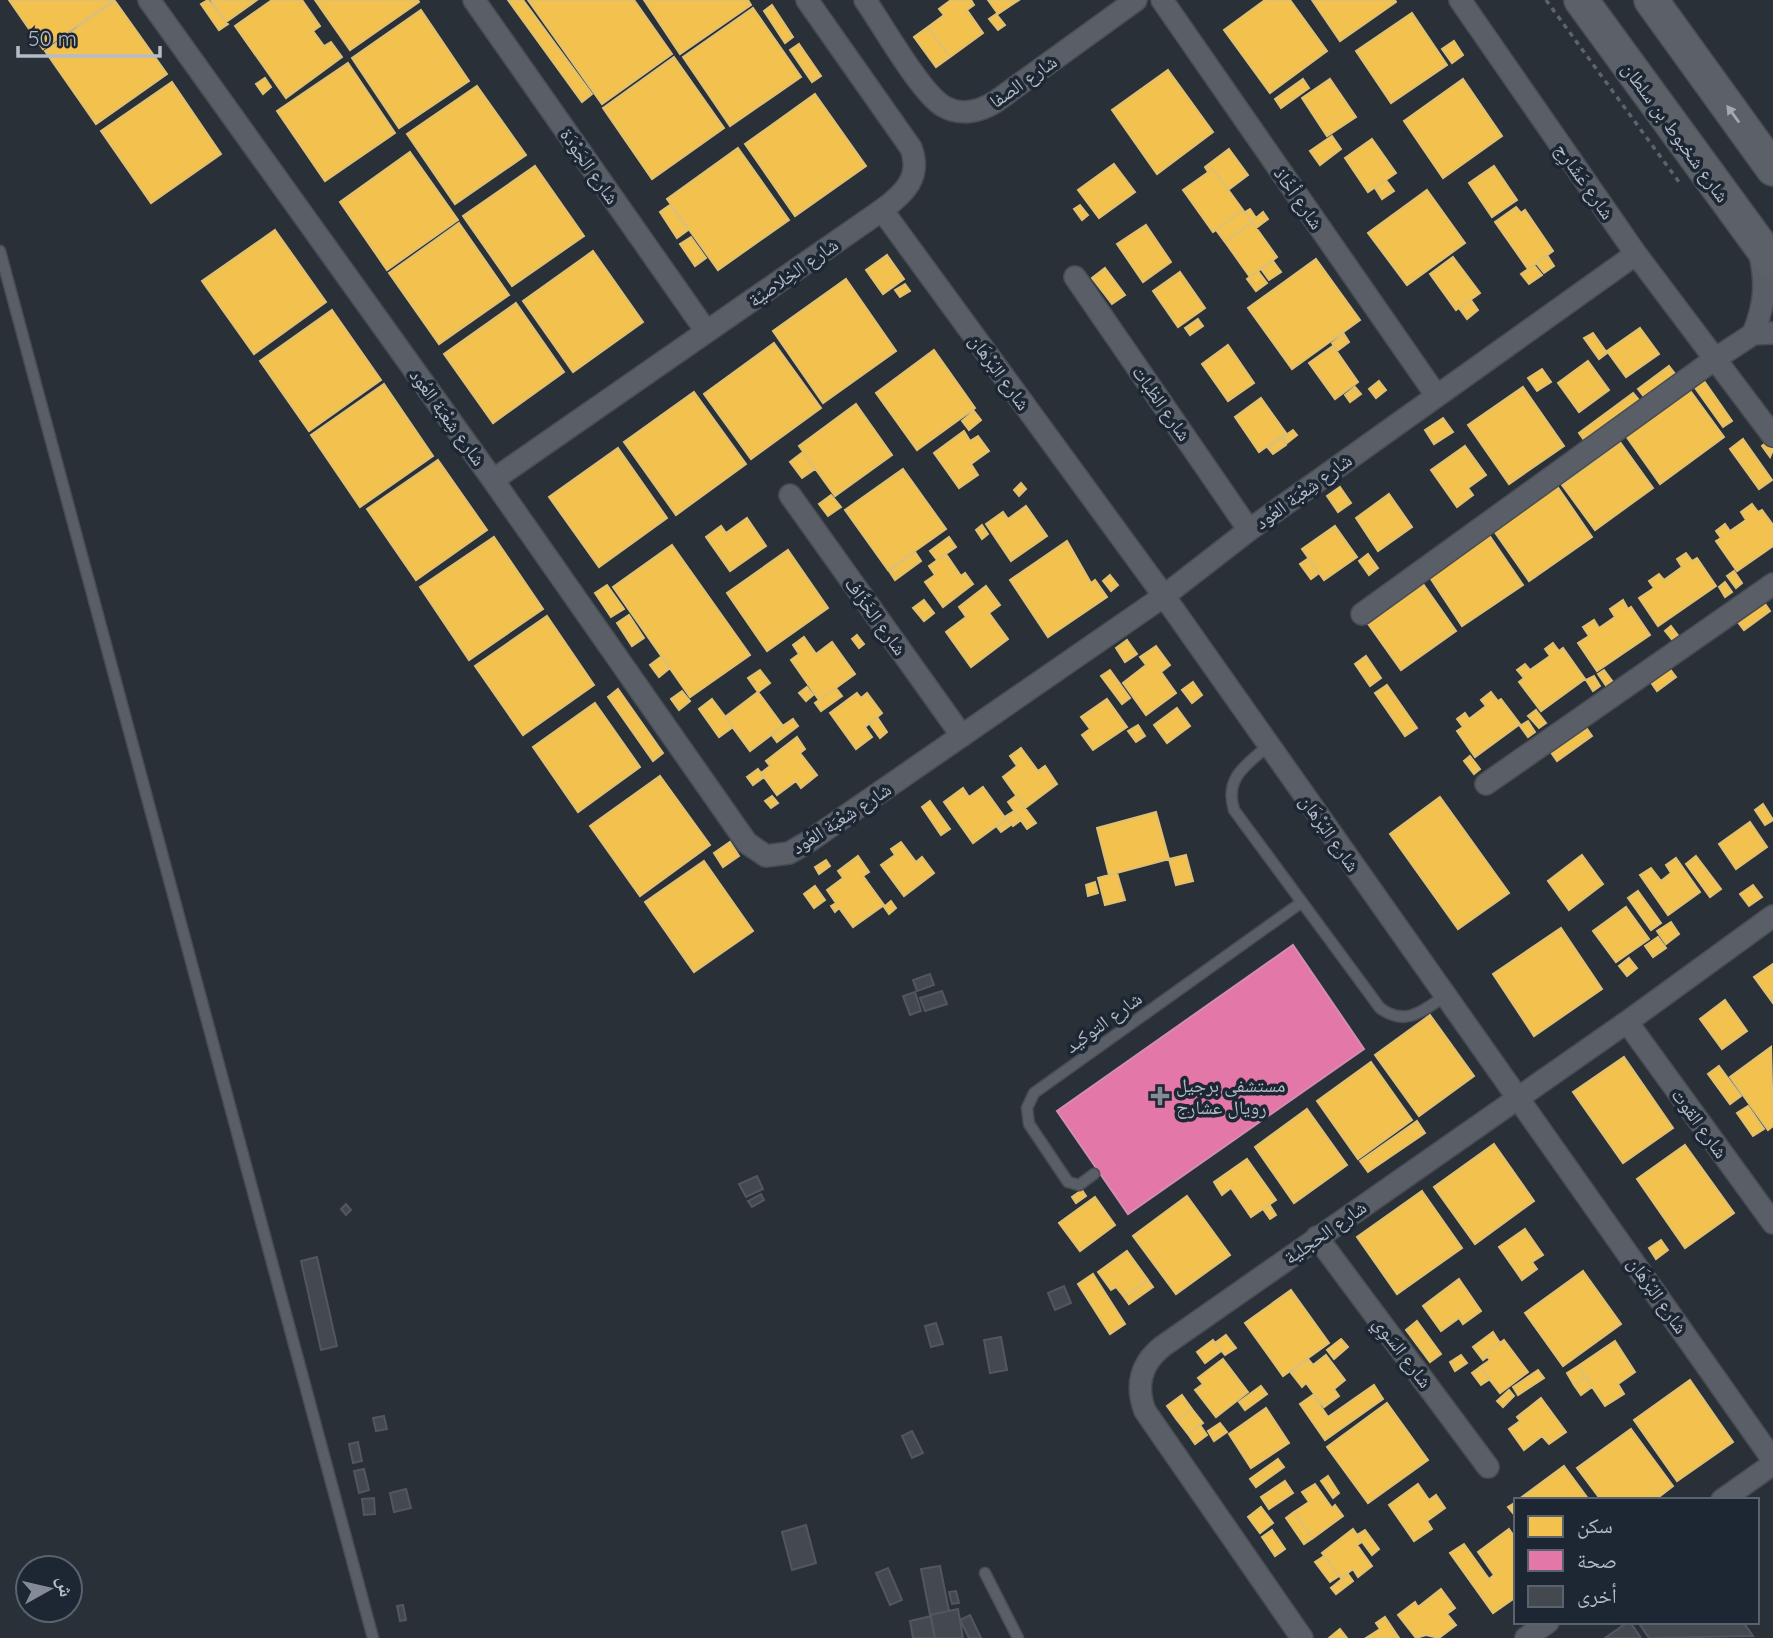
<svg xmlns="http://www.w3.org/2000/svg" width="1773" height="1638" viewBox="0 0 1773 1638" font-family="Quicksand,'Noto Naskh Arabic',sans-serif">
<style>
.homes{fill:#f2c14e;stroke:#dfc073;stroke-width:2}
.health{fill:#e377a8;stroke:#d58cb2;stroke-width:2}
.building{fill:#444950;stroke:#52575f;stroke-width:2}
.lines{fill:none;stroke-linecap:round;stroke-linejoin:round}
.service-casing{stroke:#484c53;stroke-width:13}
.minor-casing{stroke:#484c53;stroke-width:24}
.primary-casing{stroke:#484c55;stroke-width:36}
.path{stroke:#5d636a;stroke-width:3.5;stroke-dasharray:5 5;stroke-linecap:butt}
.service{stroke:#5a5e66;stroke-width:10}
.minor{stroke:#5a5e66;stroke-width:21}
.primary{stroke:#5c6168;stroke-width:33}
.oneway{fill:#a2aab6}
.poi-dot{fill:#848b96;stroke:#1d2633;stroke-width:2.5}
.labels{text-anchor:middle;stroke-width:7;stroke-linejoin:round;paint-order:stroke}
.street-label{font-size:19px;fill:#b4bcc9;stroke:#1d2633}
.poi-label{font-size:19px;fill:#b4bcc9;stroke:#1d2633;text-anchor:start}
</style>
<rect width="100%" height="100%" fill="#2a3038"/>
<!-- homes -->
<path class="homes" d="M9,0H114L43,49Z
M208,0L228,24L219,30L201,4Z
M211,0H257L226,22Z
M272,0H302L320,26L313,31L324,46L331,42L342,57L286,98L235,26Z
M315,0H418L419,2L350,50Z
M508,0H523L592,94L582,102Z
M528,0H634L672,54L602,104Z
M644,0H748L751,5L680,54Z
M951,0H971L974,5L967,10L983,33L950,57L928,27L944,15L939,9Z
M988,0H1019L998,14Z
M1265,0H1290L1327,51L1270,93L1224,30Z
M1312,0H1395L1396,2L1340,41Z
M115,1L167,74L96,124L45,51Z
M772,5L793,37L785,43L764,11Z
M753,8L801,77L730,126L683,57Z
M421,10L469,81L399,128L352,58Z
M1412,13L1447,65L1391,103L1356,51Z
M996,14L1005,25L998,30L989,19Z
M928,27L950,57L936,67L914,37Z
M1454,41L1463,55L1452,63L1442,49Z
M799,44L821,76L812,82L790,50Z
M674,57L724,128L652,179L603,108Z
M348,63L395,133L325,181L277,111Z
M1168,70L1213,132L1157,174L1112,110Z
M265,78L271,87L263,94L256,84Z
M1303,79L1309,88L1281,108L1275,99Z
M1330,79L1356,117L1327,136L1302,98Z
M1463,79L1502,136L1443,178L1404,121Z
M172,82L221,154L151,203L101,131Z
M477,86L526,155L455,204L407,134Z
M815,94L866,166L795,216L745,144Z
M1332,136L1341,149L1320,165L1310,151Z
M1372,139L1396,173L1368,192L1345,158Z
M738,148L789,220L718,270L667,199Z
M1229,149L1248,175L1228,190L1213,169L1208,172L1205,167Z
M410,152L458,220L387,270L340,202Z
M1114,164L1135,192L1099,218L1078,190Z
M535,166L584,236L512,286L463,216Z
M1494,166L1517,200L1492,217L1469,183Z
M1213,169L1243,210L1213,232L1183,190Z
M1386,180L1394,191L1382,199L1375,188Z
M1427,190L1465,243L1407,285L1368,233Z
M670,205L688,230L677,238L660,212Z
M1080,205L1088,215L1082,220L1074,209Z
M1516,207L1521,213L1525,210L1553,251L1528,269L1495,222Z
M1250,209L1256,218L1263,212L1268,219L1256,228L1245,212Z
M1243,210L1252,222L1225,242L1216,230Z
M1252,222L1277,257L1250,277L1225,242Z
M459,223L509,295L439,344L389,273Z
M1146,225L1171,262L1143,282L1117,244Z
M275,230L326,302L254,354L202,281Z
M691,237L706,258L695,266L680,244Z
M593,251L643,322L573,372L523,301Z
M887,255L904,279L883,294L866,270Z
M1547,255L1554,266L1544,273L1536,263Z
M1453,257L1480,293L1456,310L1430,274Z
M1316,259L1360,320L1292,369L1248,308Z
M1273,261L1281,272L1269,280L1261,269Z
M1534,265L1542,275L1529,284L1521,274Z
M1105,268L1125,295L1112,304L1092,278Z
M1258,271L1267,283L1256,291L1247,279Z
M1180,272L1205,308L1178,327L1153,291Z
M846,279L896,351L823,403L773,331Z
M905,284L910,291L900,297L895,290Z
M1471,300L1478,310L1467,319L1459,308Z
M516,303L564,372L493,423L444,354Z
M332,310L381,380L309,431L260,361Z
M1198,319L1203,326L1190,335L1185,328Z
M1640,328L1659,354L1626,377L1607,351Z
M1593,333L1607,353L1599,359L1584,338Z
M1344,334L1349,342L1337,351L1332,343Z
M774,343L821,408L751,459L704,394Z
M1228,345L1254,383L1228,401L1202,364Z
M1333,346L1358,382L1335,399L1309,363Z
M934,350L975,408L917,450L876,393Z
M1588,361L1609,390L1579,412L1558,383Z
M1669,366L1676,375L1645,398L1638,389Z
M1542,369L1551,382L1537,391L1528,378Z
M1702,378L1732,421L1723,427L1693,385Z
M1379,381L1386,390L1376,398L1369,389Z
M384,384L433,456L360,507L311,435Z
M1355,387L1361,394L1350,402L1345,395Z
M1523,387L1564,446L1509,484L1468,425Z
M1689,389L1724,437L1660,484L1626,436Z
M694,392L746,464L676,515L624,442Z
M1633,393L1639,400L1584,440L1579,433Z
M1261,398L1286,433L1259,452L1235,417Z
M856,404L892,455L835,496L799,446Z
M974,411L981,420L969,430L962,421Z
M1443,418L1453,432L1434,444L1425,430Z
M1293,430L1297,435L1287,443L1283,437Z
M964,431L970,441L978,436L989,451L971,464L978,475L959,488L934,453Z
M1282,438L1286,445L1273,454L1268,448Z
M1743,439L1772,480L1759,489L1730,449Z
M1620,442L1653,488L1595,530L1562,485Z
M1767,442L1773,450L1770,457L1762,446Z
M1465,446L1486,475L1468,488L1473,495L1457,507L1431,470Z
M618,448L667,518L599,567L549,497Z
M803,452L815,469L802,478L790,462Z
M438,460L487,530L416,580L367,509Z
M903,469L946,529L888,570L845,510Z
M1021,483L1026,489L1019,496L1014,490Z
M1557,486L1592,537L1529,581L1494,531Z
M1340,487L1351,503L1338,512L1327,496Z
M1389,494L1412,527L1378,551L1356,518Z
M831,495L841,507L828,516L819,504Z
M1752,504L1758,512L1762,510L1773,525V546L1737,571L1716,541L1721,538L1716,531L1725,524L1730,531L1746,520L1741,512Z
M1026,506L1047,536L1011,561L986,524L1003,512L1008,519Z
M747,518L766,546L730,571L706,537L721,526L726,533Z
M982,525L988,534L982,539L976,530Z
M1335,526L1357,557L1324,580L1302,549Z
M1489,535L1523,585L1462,626L1429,576Z
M494,537L543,609L469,660L420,587Z
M949,537L956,547L937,560L930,551Z
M1067,541L1091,583L1095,580L1107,597L1048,637L1010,580Z
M672,545L750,655L690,697L613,587Z
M788,550L828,608L767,651L727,593Z
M915,552L921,561L895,580L889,571Z
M1686,553L1692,561L1697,558L1716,586L1658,626L1639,598L1654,588L1649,581L1659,574L1664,580L1682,567L1677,559Z
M946,554L961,576L965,573L973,584L943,607L925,582L935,575L929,566Z
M1368,554L1378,568L1369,575L1359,561Z
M1309,558L1319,573L1311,579L1300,564Z
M1734,571L1742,583L1736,588L1727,576Z
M1110,575L1118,585L1111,591L1103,581Z
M1421,581L1456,631L1401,670L1366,621Z
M1725,582L1732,592L1725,597L1719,587Z
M607,585L624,609L611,617L595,593Z
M986,586L1000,605L989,613L1008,639L971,667L946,632L966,617L959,607Z
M1761,598L1770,611L1744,630L1734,617Z
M924,600L934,613L924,621L913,608Z
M1623,600L1628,609L1631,607L1650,635L1597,671L1578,643L1589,636L1583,627L1594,620L1599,628L1615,617L1610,609Z
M629,615L644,638L632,646L617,623Z
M547,616L594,685L523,735L475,666Z
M1671,626L1680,638L1674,642L1665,631Z
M857,635L864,644L859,648L852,639Z
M804,637L816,654L832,642L855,674L819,700L791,660L799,654L793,645Z
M1127,640L1137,654L1125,662L1116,648Z
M1553,643L1559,651L1563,648L1585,679L1541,711L1519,682L1524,678L1517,670L1525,664L1530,670L1550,656L1545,649Z
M1156,646L1170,665L1161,672L1176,693L1146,715L1123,683L1146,665L1140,657Z
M662,656L670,668L659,677L650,665Z
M1366,656L1381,678L1370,686L1355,664Z
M1667,665L1676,677L1657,691L1648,678Z
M760,670L770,683L758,692L748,678Z
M1110,670L1130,698L1122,704L1101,676Z
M1604,670L1613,682L1607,687L1598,674Z
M1594,676L1600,686L1593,691L1586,680Z
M1193,682L1202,695L1192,703L1182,690Z
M1387,685L1417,728L1405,736L1375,693Z
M807,687L813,695L806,701L799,693Z
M836,688L842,696L821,711L815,703Z
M618,689L663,753L653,761L608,697Z
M682,691L690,701L679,710L671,699Z
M758,692L783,726L750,751L725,717Z
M1491,692L1498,701L1501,699L1520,724L1475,757L1457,731L1463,727L1457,719L1465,713L1469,719L1486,706L1481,700Z
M857,693L861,698L867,693L882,713L865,727L872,737L856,749L830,713Z
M712,699L733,727L719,737L699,709Z
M1107,699L1127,727L1093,750L1082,735L1090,729L1081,717Z
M595,703L640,767L578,812L533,747Z
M1177,708L1190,726L1167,743L1154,725Z
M1536,710L1546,723L1539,728L1528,716Z
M877,717L887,732L880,738L869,723Z
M793,719L798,726L777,742L771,734Z
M1528,721L1535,732L1528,737L1520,726Z
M1583,723L1592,736L1557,761L1548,748Z
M1138,725L1145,736L1136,742L1128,731Z
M797,737L805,749L800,753L817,775L801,788L796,781L777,795L761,773L770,766L766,761Z
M1021,748L1038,771L1045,766L1057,784L1025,808L1003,777L1017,766L1010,756Z
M1470,756L1480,769L1474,774L1464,761Z
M758,769L764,777L753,785L747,777Z
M660,776L710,845L640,896L590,826Z
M983,787L1006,819L973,843L944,802L963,788L969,797Z
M772,796L778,803L771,808L765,801Z
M1016,796L1036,823L1027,829L1008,802Z
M1440,797L1509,893L1458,929L1390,834Z
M930,801L950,829L941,835L922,807Z
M1763,804L1773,820L1765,825L1755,810Z
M1014,811L1021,820L1013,826L1006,816Z
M1156,812L1169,859L1109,875L1097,828Z
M1008,819L1012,824L1001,832L997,827Z
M1750,822L1767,847L1736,869L1719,844Z
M730,842L739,856L723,867L714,853Z
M901,842L916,862L922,857L934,873L904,896L881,865L895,855L891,849Z
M1186,855L1193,881L1176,885L1169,859Z
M1582,855L1603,884L1569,910L1548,881Z
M858,856L869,872L863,876L884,905L853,927L839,908L835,912L831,906L836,903L827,890L843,878L838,871Z
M1696,856L1721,889L1710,897L1686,864Z
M1676,858L1700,892L1668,915L1640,875L1651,868L1661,881L1671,873L1666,865Z
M826,860L830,866L819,874L815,867Z
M704,861L753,931L694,972L645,902Z
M1117,873L1125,900L1105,905L1098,878Z
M1095,882L1098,893L1088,896L1086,885Z
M1753,885L1762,897L1749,906L1740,894Z
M815,886L825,900L814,908L804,894Z
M1638,891L1661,923L1651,930L1628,898Z
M891,901L896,908L889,914L884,907Z
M1626,907L1649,939L1616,962L1593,931Z
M1671,922L1679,934L1666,944L1657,931Z
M1561,928L1602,989L1534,1036L1493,974Z
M1658,937L1666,948L1653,957L1645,946Z
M1629,958L1637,968L1627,976L1619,966Z
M1773,964V1003L1754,977Z
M1725,1000L1747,1031L1722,1049L1700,1019Z
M1430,1015L1474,1076L1419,1116L1375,1055Z
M1771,1047L1773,1126L1768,1130L1730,1077Z
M1624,1057L1673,1128L1623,1163L1573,1092Z
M1371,1062L1412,1120L1358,1159L1317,1101Z
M1719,1066L1741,1096L1730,1104L1708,1074Z
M1748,1106L1764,1129L1753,1136L1737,1113Z
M1307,1109L1347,1165L1294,1203L1255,1147Z
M1417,1121L1425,1133L1368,1172L1360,1161Z
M1494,1144L1534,1201L1475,1244L1434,1187Z
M1685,1145L1734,1213L1685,1248L1637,1179Z
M1247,1159L1276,1200L1251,1217L1231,1188L1222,1195L1214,1182Z
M1082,1190L1086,1196L1076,1203L1072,1197Z
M1422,1191L1462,1248L1397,1294L1357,1237Z
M1187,1196L1230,1255L1176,1294L1133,1236Z
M1095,1197L1115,1225L1080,1251L1059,1223Z
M1269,1204L1276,1215L1270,1219L1263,1209Z
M1525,1229L1543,1255L1532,1262L1537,1269L1522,1280L1499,1247Z
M1661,1240L1668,1250L1656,1259L1649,1248Z
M1127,1251L1148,1280L1124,1297L1116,1287L1111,1290L1098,1272Z
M1583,1271L1621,1324L1563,1366L1525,1313Z
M1093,1274L1125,1324L1110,1334L1078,1284Z
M1459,1279L1481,1311L1463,1324L1459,1318L1441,1331L1423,1306Z
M1148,1280L1153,1287L1129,1304L1124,1297Z
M1291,1290L1329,1343L1283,1376L1245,1323Z
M1417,1321L1441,1354L1430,1362L1406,1330Z
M1493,1332L1500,1343L1485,1354L1487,1357L1483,1360L1473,1347Z
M1226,1335L1236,1348L1225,1355L1215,1343Z
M1341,1339L1348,1347L1334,1359L1327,1350Z
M1213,1340L1221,1351L1205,1363L1197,1352Z
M1504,1340L1528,1372L1500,1393L1480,1367L1490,1360L1485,1354Z
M1615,1341L1635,1372L1618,1384L1624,1394L1605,1406L1578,1366Z
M1326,1355L1345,1380L1334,1389L1339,1396L1324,1407L1306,1383L1302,1387L1291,1373L1308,1359L1313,1365Z
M1461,1355L1467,1363L1455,1371L1450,1362Z
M1223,1359L1248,1392L1216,1417L1195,1390L1203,1384L1198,1378Z
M1578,1366L1586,1377L1574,1385L1567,1373Z
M1480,1367L1490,1379L1481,1385L1472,1373Z
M1538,1370L1544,1378L1518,1395L1513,1387Z
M1586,1377L1592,1387L1581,1395L1574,1385Z
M1690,1380L1733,1442L1677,1481L1634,1420Z
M1374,1385L1383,1399L1325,1440L1300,1404L1313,1395L1328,1417Z
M1261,1386L1267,1394L1245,1410L1239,1402Z
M1509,1390L1514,1396L1503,1407L1497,1401Z
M1182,1395L1192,1409L1177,1420L1167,1406Z
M1541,1398L1566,1432L1549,1444L1542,1436L1524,1450L1509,1429L1520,1421L1517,1417Z
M1387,1403L1428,1460L1368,1503L1327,1447Z
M1266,1408L1289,1443L1251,1468L1229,1434Z
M1192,1409L1203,1423L1188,1434L1177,1420Z
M1220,1423L1227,1432L1214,1441L1208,1431Z
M1200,1425L1207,1435L1195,1444L1188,1434Z
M1631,1429L1673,1486L1655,1500H1601L1577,1468Z
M1278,1459L1284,1467L1256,1487L1250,1479Z
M1564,1466L1589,1500H1518Z
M1328,1476L1339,1493L1333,1498L1321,1481Z
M1285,1481L1293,1493L1269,1509L1261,1497Z
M1315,1484L1332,1508L1335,1505L1343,1516L1313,1538L1294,1512L1309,1502L1302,1492Z
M1418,1484L1429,1500L1436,1495L1445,1508L1427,1521L1432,1529L1414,1541L1389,1505Z
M1516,1502V1517L1508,1507Z
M1261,1507L1273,1523L1260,1533L1248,1517Z
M1294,1512L1313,1538L1304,1544L1286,1518Z
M1353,1529L1362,1542L1357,1545L1372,1566L1358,1577L1353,1569L1341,1578L1322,1553Z
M1509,1529L1516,1539V1597L1493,1613L1450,1553L1464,1544L1489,1579L1494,1575L1478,1552Z
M1272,1530L1285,1549L1275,1556L1262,1537Z
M1365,1530L1379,1549L1372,1555L1357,1535Z
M1324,1556L1339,1576L1330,1582L1315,1562Z
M1348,1574L1353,1581L1336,1594L1331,1588Z
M1441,1589L1455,1608L1447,1614L1456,1625L1439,1638L1426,1635L1416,1638L1398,1615L1415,1602L1418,1607Z
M1385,1617L1399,1638H1366L1380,1629L1376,1623Z
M1340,1629L1347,1638H1329Z"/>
<!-- health -->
<path class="health" d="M1293,945L1364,1049L1128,1214L1057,1111Z"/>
<!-- building -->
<path class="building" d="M930,974L934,985L917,991L913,980Z
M942,991L947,1004L925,1011L920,998Z
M915,992L921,1011L910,1015L903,996Z
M757,1176L763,1189L746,1197L739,1184Z
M761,1194L764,1200L752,1207L748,1201Z
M346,1204L351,1210L346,1215L341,1209Z
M317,1257L337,1346L321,1350L301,1261Z
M1064,1286L1071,1303L1055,1310L1048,1293Z
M936,1323L943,1344L931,1347L925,1326Z
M1001,1337L1007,1370L990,1373L984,1340Z
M384,1416L387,1429L376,1431L373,1418Z
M912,1431L923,1453L912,1458L902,1436Z
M358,1442L362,1461L353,1463L349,1444Z
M364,1469L369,1490L359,1493L354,1471Z
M406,1489L411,1508L394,1512L390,1493Z
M374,1498L375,1514L364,1515L362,1499Z
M806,1525L816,1563L792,1570L782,1532Z
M940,1566L949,1611L930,1615L921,1569Z
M888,1568L902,1600L890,1605L876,1573Z
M956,1591L959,1603L952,1604L949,1592Z
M403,1605L406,1620L400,1621L397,1606Z
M958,1609L963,1638H935L930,1615Z
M970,1615L981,1638H969L960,1620Z
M931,1616L935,1638H913L910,1621Z
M1630,1622L1641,1638H1605L1628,1622Z
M1638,1622H1743L1753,1636L1649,1638Z"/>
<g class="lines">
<!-- service casing -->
<g class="service-casing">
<path id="service" d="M0,251L373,1638
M1268,746C1246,765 1224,778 1234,810L1380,1008C1405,1027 1423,1011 1445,996
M1094,1174L1079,1185L1068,1182L1029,1124L1027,1108L1034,1093L1302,902
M985,1573L1018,1638"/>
</g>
<!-- minor casing -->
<g class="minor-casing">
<path id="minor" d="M149,0L493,480L747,843L766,856L789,853L808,842L1164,596L1249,530L1636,254
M474,0L706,331
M865,0C882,24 920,92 943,106C960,116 979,112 995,102L1136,0
M1162,0L1436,395
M1460,0L1636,254L1773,436
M882,210L1164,596L1773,1460
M1075,277L1249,530
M1753,334C1765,305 1767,282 1759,251
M493,480L882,210C904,194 922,177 911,148L807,0
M790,495L962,736
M1362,614L1715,359L1753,334L1773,333
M1486,784L1773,584
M1627,1022L1773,1223
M1317,1237L1488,1467
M1722,1500L1773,1464
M1302,1638L1145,1411C1135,1385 1141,1363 1163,1346L1627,1022L1773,916
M1526,1638L1548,1622"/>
</g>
<!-- primary casing -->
<g class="primary-casing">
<path id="primary" d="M1581,0L1773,263
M1651,0L1773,169"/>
</g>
<!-- path -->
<path class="path" d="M1546,0L1679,182"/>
<!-- service -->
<use href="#service" class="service"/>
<!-- minor -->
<use href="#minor" class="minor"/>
<!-- primary -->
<use href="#primary" class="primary"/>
</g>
<!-- one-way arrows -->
<defs><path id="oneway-solid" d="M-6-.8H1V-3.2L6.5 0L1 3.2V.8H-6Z" transform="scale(1.75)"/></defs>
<use class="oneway" href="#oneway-solid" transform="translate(1733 114) rotate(-126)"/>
<!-- markers -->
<path class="poi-dot" d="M1156.5 1085.5h7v7h7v7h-7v7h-7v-7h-7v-7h7z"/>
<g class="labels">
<!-- street labels -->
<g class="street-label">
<text transform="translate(1023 81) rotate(-35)" y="7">شارع الصفا</text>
<text transform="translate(1676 132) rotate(54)" y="7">شارع شخبوط بن سلطان</text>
<text transform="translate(590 166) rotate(55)" y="7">شارع الجَوْدَة</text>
<text transform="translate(1585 181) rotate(55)" y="7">شارع عَشَارِج</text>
<text transform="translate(1299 198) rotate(55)" y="7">شارع أخّاذ</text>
<text transform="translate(793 272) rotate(-35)" y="7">شارع الخِلاصيّة</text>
<text transform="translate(1000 372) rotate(54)" y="7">شارع البُرْهَان</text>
<text transform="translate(1162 403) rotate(55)" y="7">شارع الظبات</text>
<text transform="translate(448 417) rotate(54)" y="7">شارع شِعْبَة العُود</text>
<text transform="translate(1303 491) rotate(-36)" y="7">شارع شِعْبَة العُود</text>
<text transform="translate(876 616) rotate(54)" y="7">شارع الخَزَّاف</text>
<text transform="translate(841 818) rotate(-33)" y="7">شارع شِعْبَة العُود</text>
<text transform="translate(1330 833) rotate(55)" y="7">شارع البُرْهَان</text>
<text transform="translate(1103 1022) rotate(-36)" y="7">شارع التوكيد</text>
<text transform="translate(1700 1123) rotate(54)" y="7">شارع القوت</text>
<text transform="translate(1325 1232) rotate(-35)" y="7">شارع الحجلية</text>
<text transform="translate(1658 1295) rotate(55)" y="7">شارع البُرْهَان</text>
<text transform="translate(1403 1352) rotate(53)" y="7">شارع السَوِي</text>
</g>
<!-- poi labels -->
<g class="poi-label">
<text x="1176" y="1092">مستشفى برجيل<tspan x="1176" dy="22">رويال عشارج</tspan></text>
</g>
</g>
<!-- legend -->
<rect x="1514" y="1498" width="245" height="126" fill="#1d2633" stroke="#59626f" stroke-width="2"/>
<rect x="1528" y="1516" width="35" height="21" fill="#f2c14e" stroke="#59626f" stroke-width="2"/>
<text x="1577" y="1533" font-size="21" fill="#b4bcc9">سكن</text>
<rect x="1528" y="1550" width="35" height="21" fill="#e377a8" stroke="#59626f" stroke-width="2"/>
<text x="1577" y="1568" font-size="21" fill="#b4bcc9">صحة</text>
<rect x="1528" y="1586" width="35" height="21" fill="#444950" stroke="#59626f" stroke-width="2"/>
<text x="1577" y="1603" font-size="21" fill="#b4bcc9">أخرى</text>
<!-- north arrow -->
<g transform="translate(49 1589) rotate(82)"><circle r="33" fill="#1d2633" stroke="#59626f" stroke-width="2"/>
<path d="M0-5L12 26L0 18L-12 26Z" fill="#848b96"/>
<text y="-10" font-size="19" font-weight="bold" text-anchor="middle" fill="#b4bcc9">ش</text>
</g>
<!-- scale -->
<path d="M18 46v10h142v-10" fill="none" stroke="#b4bcc9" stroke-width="3.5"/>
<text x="28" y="46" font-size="21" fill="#b4bcc9" stroke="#1d2633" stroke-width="5" paint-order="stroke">50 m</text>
</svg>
